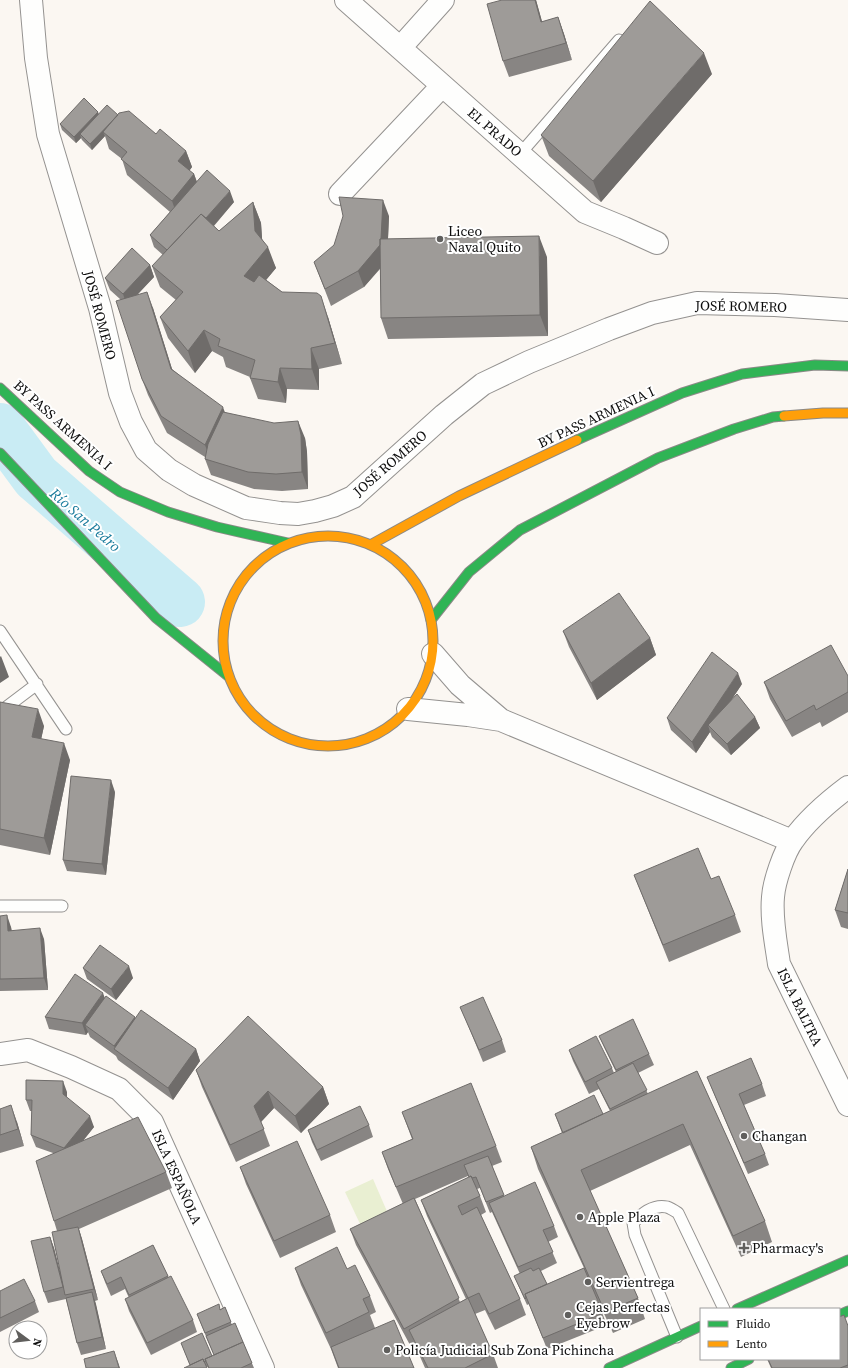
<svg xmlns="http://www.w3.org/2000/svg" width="848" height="1368" viewBox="0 0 848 1368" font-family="'Source Serif 4',serif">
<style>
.green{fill:#e9efd2}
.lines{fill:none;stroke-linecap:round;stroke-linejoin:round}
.river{stroke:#c9ecf4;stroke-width:50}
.lane-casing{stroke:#949290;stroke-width:13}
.street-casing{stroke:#949290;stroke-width:24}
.fast-casing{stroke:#8b8987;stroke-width:11}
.slow-casing{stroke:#8b8987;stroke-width:11}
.lane{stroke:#fefefd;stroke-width:11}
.street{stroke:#fefefd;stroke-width:22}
.fast{stroke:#30b455;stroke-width:9}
.slow{stroke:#ff9f0a;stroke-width:9}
.wall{fill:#888583;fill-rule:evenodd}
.shaded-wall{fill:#6f6c6a}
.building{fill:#9e9b98;stroke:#6f6c6a}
.poi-dot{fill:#605f5d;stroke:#fff;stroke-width:1.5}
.labels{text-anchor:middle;stroke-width:4;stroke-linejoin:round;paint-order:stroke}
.street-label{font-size:14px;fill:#0d0d0d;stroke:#fff}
.poi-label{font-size:14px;fill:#0d0d0d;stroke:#fff;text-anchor:start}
.water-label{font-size:15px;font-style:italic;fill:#197b9c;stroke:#fff}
</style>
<rect width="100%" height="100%" fill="#fbf7f2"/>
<!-- green -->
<path class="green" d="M373,1179L389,1216L362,1228L345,1192Z"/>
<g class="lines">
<!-- river -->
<path class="river" d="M0,428L36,477L180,602"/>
<!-- lane casing -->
<g class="lane-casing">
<path id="lane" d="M520,154L619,40
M0,631L66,729
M0,712L37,684
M0,906H62
M677,1337L635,1235L633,1223C641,1214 653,1204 667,1207C670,1208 675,1211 678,1213L724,1309"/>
</g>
<!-- street casing -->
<g class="street-casing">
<path id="street" d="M31,0L36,58L48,134L100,308L120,393L131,422L146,450L169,470L194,485L246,508L280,513L298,514L315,511L333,506L353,497L444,415L483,384L529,362L609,329L652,313L697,303L775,305L848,310
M346,0L585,212L624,228L657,243
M400,48L443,0
M340,194L442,86
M433,654L460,685L501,720
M408,709L468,715L501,720L792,841
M848,787C828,802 808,819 793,840C784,852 774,882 773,897C771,919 776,943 779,964L848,1105
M0,1054L28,1050L71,1067L119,1089L152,1122L263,1368"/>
</g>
<!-- fast casing -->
<g class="fast-casing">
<path id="fast" d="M0,388L89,471L120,492L168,512L217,527L288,543
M577,440L682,393L742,374L815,365L848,366
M0,453L156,618L228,676
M431,620L469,572L520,530L658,458L734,429L773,417L784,416
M737,1309L848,1260
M839,1315L848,1311
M609,1368L701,1326
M731,1368L749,1359"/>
</g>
<!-- slow casing -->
<g class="slow-casing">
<path id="slow" d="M784,416L823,413H848
M223 641a105 105 0 1 1 210 0a105 105 0 1 1-210 0Z
M372,544L459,496L577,440"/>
</g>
<!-- lane -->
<use href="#lane" class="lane"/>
<!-- street -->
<use href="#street" class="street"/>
<!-- fast -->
<use href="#fast" class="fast"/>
<!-- slow -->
<use href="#slow" class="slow"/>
</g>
<!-- wall -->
<path class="wall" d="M502,0H536L542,22L558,17L564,34L572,60L509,77L503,61Z
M712,74L601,202L549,156L541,135Z
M99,114L118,115L156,134L186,151L192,167L189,171L194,174L197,182L234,202L214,226L219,231L253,202L261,223L262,239L276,268L266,280L282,292L328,317L342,364L319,369V390L287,389L286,403L258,399L250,378V377L226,367L223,357L212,351L195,373L168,338L160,317L176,300L160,287L152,266L163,255L154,247L150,235L170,212L127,175L122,159L109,149L105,136L92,150L82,140L81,138L76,143L62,130L60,124Z
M389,216L388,239L547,257L548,336L388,339L381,318L380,269L364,287L331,306L314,262Z
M150,265L154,277L137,294L153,308L172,369L224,412L305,438L307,452L308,489L282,491L254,489L211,475L205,459V457L167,433L148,395L142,379L120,299L110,290L105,278Z
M563,631L650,638L656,655L597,700L569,647Z
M848,676V712L822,727L820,722L792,737L770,699L764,682Z
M742,684L732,699L755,717L760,728L731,755L712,737L710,732L696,753L671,730L667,718Z
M0,702L44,726L41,739L70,760L50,855L0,845Z
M115,792L106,875L67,871L63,860Z
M848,869V929L841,927L835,910Z
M634,875L711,879L735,915L741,932L669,962Z
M0,916L11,927L12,931L44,939L48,990L0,991Z
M83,968L133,978L116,1000L87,979Z
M105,998L135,1018L196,1049L200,1061L173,1100L118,1060L116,1056L90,1037L88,1032L86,1035L49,1029L45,1017Z
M460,1007L502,1040L506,1052L483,1062L465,1018Z
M599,1036L649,1054L654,1065L638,1073L648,1094L697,1071L765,1221L772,1242L741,1257L690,1145L590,1191L638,1298L645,1319L613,1333L592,1288L607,1325L547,1349L529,1304L527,1305L514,1276L520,1274L492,1212L490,1213L480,1188L477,1189L480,1196L486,1212L481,1215L520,1299L526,1315L495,1330L485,1310L475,1314L493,1354L498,1368H425L414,1343L410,1345L356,1245L350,1229L403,1204L388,1169L382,1152L412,1139L402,1112L496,1146L502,1162L492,1166L504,1196L554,1226L558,1237L548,1242L557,1263L541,1271L547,1284L584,1268L538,1169L531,1147L562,1133L555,1114H603L610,1111L599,1089L589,1094L573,1061L569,1050L612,1068L614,1073L616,1072L604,1047ZM468,1176L469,1177L421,1200L427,1216L466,1299L460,1302L415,1199Z
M196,1070L323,1087L329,1104L301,1133L274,1108L261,1122L270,1146L236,1162L202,1087Z
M707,1077L762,1084L766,1096L744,1105L765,1154L769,1165L748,1174L712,1089Z
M67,1092V1098L94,1127L83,1141L166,1172L172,1188L79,1229L82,1239L98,1300L95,1301L106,1349L81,1355L77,1343L66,1299L48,1303L44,1292L50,1237L54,1248L60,1273L57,1231L54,1221L53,1153L36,1147L31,1135L32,1111H30L26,1100Z
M0,1109L17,1122L24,1146L0,1153Z
M369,1125L373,1137L321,1161L312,1142L308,1130Z
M240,1167L330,1215L336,1232L280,1258L246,1184Z
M153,1245L169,1278L193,1320L197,1332L151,1355L129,1311L125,1299L129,1298L125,1289L111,1296L105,1282L101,1271Z
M295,1268L347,1269L370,1296L376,1312L370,1315L375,1328L414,1368H338L331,1349L301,1285Z
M0,1291L35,1301L39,1312L0,1332Z
M225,1307L232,1325L243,1342L254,1368H208V1367L190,1365L181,1343L212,1356L214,1355L207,1339L197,1314L221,1309Z
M848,1326V1368H771L767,1359H839Z"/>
<!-- shaded-wall -->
<path class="shaded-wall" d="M535,0H536L547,39L541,22Z
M558,17L564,34L572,60L566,43Z
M704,53L712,74L601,202L593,181Z
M98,112L100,117L80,134L81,138L76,143L74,137Z
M118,115L103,132L105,136L92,150L90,144Z
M186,151L192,167L184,178L178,161Z
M194,174L200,191L178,218L172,201Z
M230,191L234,202L178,267L173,256Z
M383,200L389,216L387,260L364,287L358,271Z
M253,202L261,223L263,252L255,231Z
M539,236L547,257L548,336L540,315Z
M268,247L276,268L252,297L244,276Z
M150,265L154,277L127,306L123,294Z
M147,292L153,308L177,385L171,369Z
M321,296L328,317L342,364L335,343Z
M204,330L212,351L195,373L188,351Z
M311,348L319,369V390L312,369Z
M280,368L287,389L286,403L278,382Z
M223,407L229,424L211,461L205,445Z
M298,421L305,438L307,452L308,489L302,472Z
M650,638L656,655L597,700L591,683Z
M1,656L9,677L0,683V657Z
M738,673L742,684L712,729L708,725L710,732L696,753L692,742Z
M38,709L44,726L38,754L32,737Z
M755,717L760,728L731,755L727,744Z
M64,743L70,760L50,855L44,838Z
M111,780L115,792L106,875L102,864Z
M7,915L11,927L12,943L8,931Z
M40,928L44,939L48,990L44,978Z
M129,966L133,978L116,1000L111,989Z
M103,993L107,1004L85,1025L88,1032L86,1035L82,1023Z
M135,1017L139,1028L116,1050L114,1046Z
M196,1049L200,1061L173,1100L168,1088Z
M63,1081L67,1092V1106L63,1094Z
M323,1087L329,1104L301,1133L295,1116Z
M268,1091L274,1108L260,1123L254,1106Z
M11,1105L17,1122L24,1146L18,1129Z
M90,1116L94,1127L68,1159L64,1148Z
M78,1227L82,1239L98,1300L94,1289Z
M50,1237L54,1248L66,1295L63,1287Z
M92,1292L96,1304L106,1349L102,1337Z
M114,1351L118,1362L120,1368H119Z"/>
<!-- building -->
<path class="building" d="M502,0H535L541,22L558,17L566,43L503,61L487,4Z
M650,1L704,53L593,181L541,135Z
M84,98L98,112L74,137L60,124Z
M107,105L118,115L90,144L80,134Z
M129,111L156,134L160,129L186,151L178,161L194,174L172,201L121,159L127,152L103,132L119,113Z
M207,170L230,191L206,218L201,214L167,250L150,235Z
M339,197L383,200L381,239H380V245L358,271L325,289L314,262L334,245L343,216Z
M253,202L255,231L268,247L244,276L254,282L259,275L282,292L317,293L321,296L335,343L311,348L312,369L280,368L278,382L250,378L255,360L218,346L220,339L204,330L188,351L160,317L183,292L152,266L201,214L219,231Z
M539,236L540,315L381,318L380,239Z
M132,248L150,265L123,294L105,278Z
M147,292L171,369L223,407L205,445L161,416L142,379L116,301Z
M223,412L274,423L298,421L301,435L302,472L276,474L248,472L205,459L208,444Z
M619,593L650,638L591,683L563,631Z
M831,645L848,676V692L816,710L814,705L786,721L764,682Z
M712,652L738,673L692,742L667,718Z
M737,694L755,717L727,744L708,725Z
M0,702L38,709L32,737L64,743L44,838L0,829Z
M71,776L111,780L102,864L63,860Z
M698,848L711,879L719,876L735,915L663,945L634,875Z
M848,869V913L835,910Z
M7,915L8,931L40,928L44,978L0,979V916Z
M100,945L129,966L111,989L83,968Z
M75,974L103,993L82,1023L45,1017Z
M106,996L135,1017L114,1046L85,1025Z
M483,997L502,1040L479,1050L460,1007Z
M141,1010L196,1049L168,1088L114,1049Z
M248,1016L323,1087L295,1116L268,1091L254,1106L264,1129L230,1145L196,1070Z
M633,1019L649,1054L616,1070L599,1036Z
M596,1036L612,1068L585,1082L569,1050Z
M751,1058L762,1084L739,1094L765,1154L744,1163L707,1077Z
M633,1063L647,1090L610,1109L596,1082Z
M697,1071L765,1221L733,1236L683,1124L581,1170L638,1298L605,1312L531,1147Z
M26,1080L63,1081V1094L90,1116L64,1148L31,1135L32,1100H26Z
M471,1083L496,1146L396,1187L382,1152L413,1139L402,1112Z
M594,1095L603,1114L563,1133L555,1114Z
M11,1105L18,1129L0,1135V1109Z
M360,1106L369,1125L317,1150L308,1130Z
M138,1117L166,1172L54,1221L36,1161Z
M297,1141L330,1215L274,1241L240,1167Z
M488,1156L504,1195L486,1202L476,1177L472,1178L471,1176L469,1177L464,1165Z
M471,1176L480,1196L458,1206L462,1215L477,1207L520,1299L489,1314L479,1293L468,1298L421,1200Z
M535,1182L554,1226L543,1230L553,1252L518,1267L489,1203Z
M414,1198L459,1298L404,1329L350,1229Z
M78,1227L94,1289L65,1295L52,1232Z
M50,1237L63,1287L44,1292L31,1241Z
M153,1245L168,1276L129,1295L121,1277L107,1284L101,1271Z
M337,1247L347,1269L355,1265L370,1296L363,1299L369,1312L326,1333L295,1268Z
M531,1268L533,1271L539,1268L547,1284L525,1294L526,1298L525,1299L514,1276Z
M584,1268L603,1313L543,1338L525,1294Z
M171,1276L193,1320L147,1343L125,1299Z
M24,1279L35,1301L0,1318V1291Z
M92,1292L102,1337L77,1343L66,1298Z
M468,1298L493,1354L465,1368H428L409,1330Z
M219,1304L220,1310L225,1307L231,1322L205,1333L197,1314Z
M844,1315L848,1326V1365L840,1368H772L768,1359H839V1317Z
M394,1320L414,1368H339L331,1347Z
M235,1323L243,1342L214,1355L206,1336Z
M202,1333L212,1356L205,1359L206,1361L204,1362L203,1359L190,1365L181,1343Z
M243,1342L252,1363L241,1368H209L205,1359Z
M114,1351L119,1368H86L84,1359Z
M203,1359L207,1368H184Z"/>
<!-- markers -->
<g class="poi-dot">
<circle cx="440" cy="239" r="4"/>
<circle cx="744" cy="1136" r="4"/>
<circle cx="580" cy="1217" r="4"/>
<path d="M742 1242h4v4h4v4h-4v4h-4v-4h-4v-4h4z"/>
<circle cx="588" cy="1282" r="4"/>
<circle cx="568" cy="1315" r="4"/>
<circle cx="387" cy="1350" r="4"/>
</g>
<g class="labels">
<!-- street labels -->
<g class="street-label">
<text transform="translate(495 132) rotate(41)" y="5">EL PRADO</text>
<text transform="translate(741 306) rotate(1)" y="5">JOSÉ ROMERO</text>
<text transform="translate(100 315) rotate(75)" y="5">JOSÉ ROMERO</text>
<text transform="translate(596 417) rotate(-25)" y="5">BY PASS ARMENIA I</text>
<text transform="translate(63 425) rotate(42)" y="5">BY PASS ARMENIA I</text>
<text transform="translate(390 463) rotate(-41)" y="5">JOSÉ ROMERO</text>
<text transform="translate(800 1007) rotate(64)" y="5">ISLA BALTRA</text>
<text transform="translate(177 1177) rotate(66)" y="5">ISLA ESPAÑOLA</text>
</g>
<!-- poi labels -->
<g class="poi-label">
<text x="448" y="236">Liceo<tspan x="448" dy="16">Naval Quito</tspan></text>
<text x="752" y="1141">Changan</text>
<text x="588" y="1222">Apple Plaza</text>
<text x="752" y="1253">Pharmacy's</text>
<text x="596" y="1287">Servientrega</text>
<text x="576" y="1312">Cejas Perfectas<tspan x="576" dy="16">Eyebrow</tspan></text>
<text x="395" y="1355">Policía Judicial Sub Zona Pichincha</text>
</g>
<!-- water labels -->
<g class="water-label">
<text transform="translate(85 520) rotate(41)" y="5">Río San Pedro</text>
</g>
</g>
<!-- legend -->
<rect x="700" y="1308" width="140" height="52" fill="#ffffff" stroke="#9e9e9e"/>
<rect x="708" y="1321" width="20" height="6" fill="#30b455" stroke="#9e9e9e"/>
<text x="736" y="1328" font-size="12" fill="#0d0d0d">Fluido</text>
<rect x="708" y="1341" width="20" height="6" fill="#ff9f0a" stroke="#9e9e9e"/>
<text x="736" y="1348" font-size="12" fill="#0d0d0d">Lento</text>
<!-- north arrow -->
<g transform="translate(28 1340) rotate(105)"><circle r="19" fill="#ffffff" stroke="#9e9e9e"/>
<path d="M0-3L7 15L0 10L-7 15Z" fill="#605f5d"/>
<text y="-6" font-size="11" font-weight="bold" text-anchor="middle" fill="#0d0d0d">N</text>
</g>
</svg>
